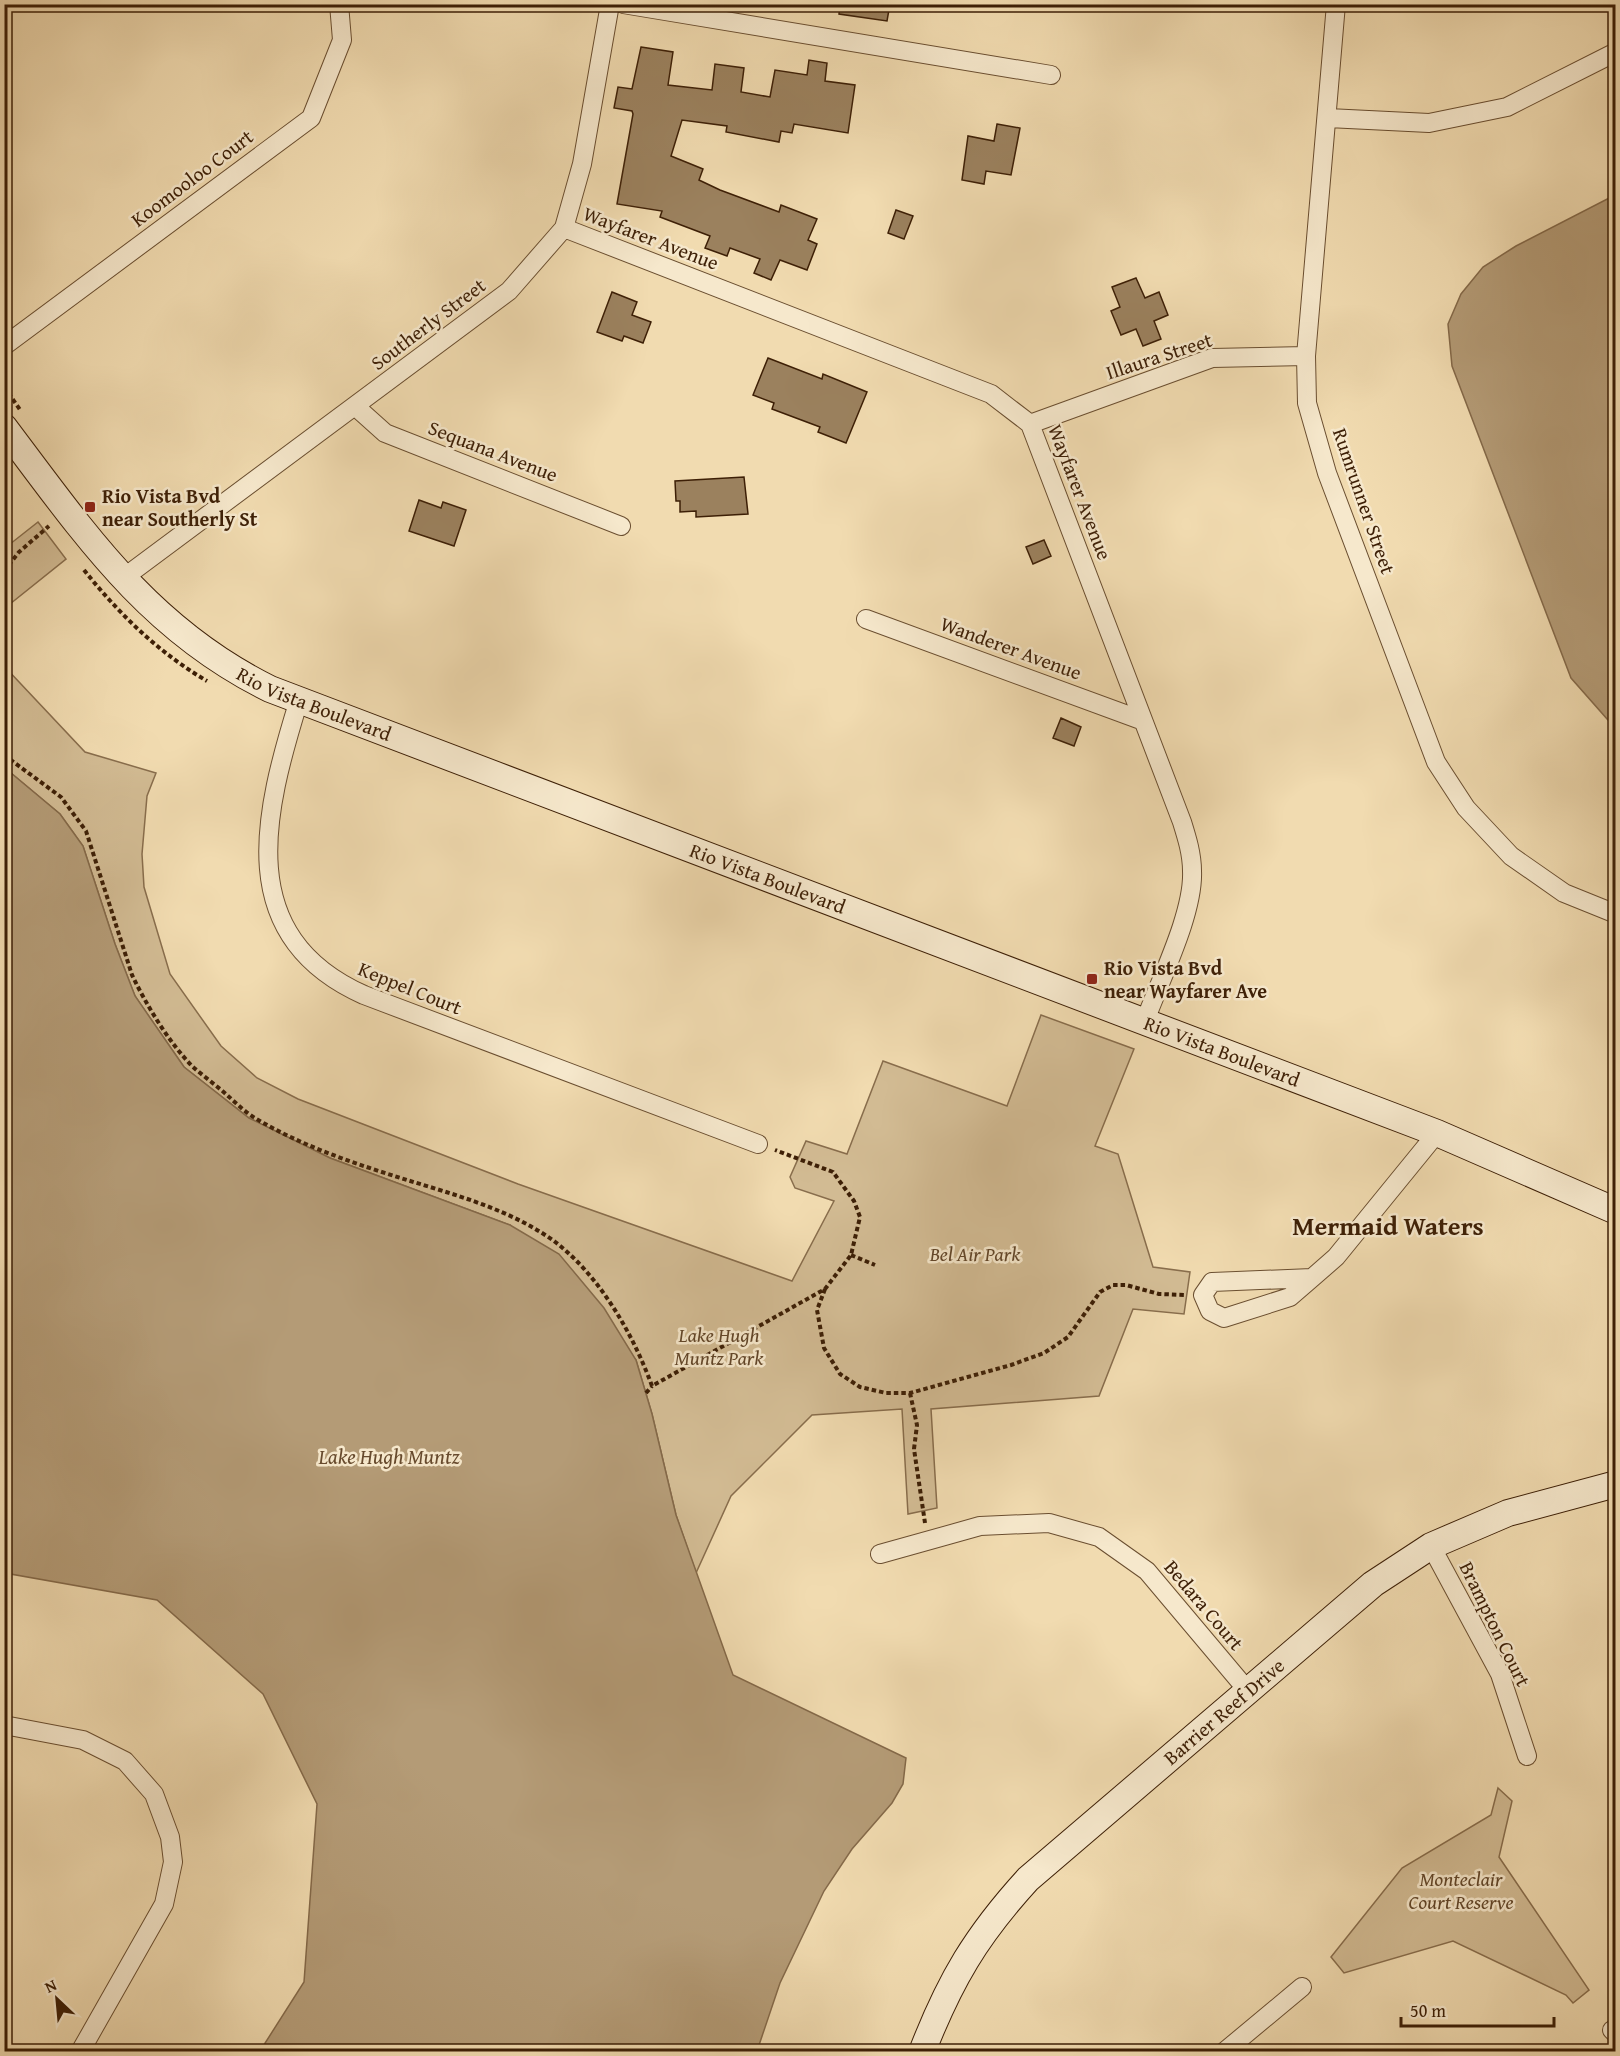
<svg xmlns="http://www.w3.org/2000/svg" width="1620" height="2056" viewBox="0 0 1620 2056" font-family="'Gentium Book Plus',serif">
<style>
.green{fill:#d2bb93;stroke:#886d4c;stroke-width:1.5}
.water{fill:#b49b76;stroke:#846949;stroke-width:1.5}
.building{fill:#9b815e;stroke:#3d1f06;stroke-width:1.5}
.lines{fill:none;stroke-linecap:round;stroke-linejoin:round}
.street-casing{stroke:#6a4e30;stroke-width:20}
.secondary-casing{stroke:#3d1f06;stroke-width:28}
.path{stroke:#3d1f06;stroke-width:4;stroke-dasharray:4.5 3;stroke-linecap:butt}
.street{stroke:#f6e8cc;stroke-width:18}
.secondary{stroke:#f6e8cc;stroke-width:26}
.poi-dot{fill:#8f2418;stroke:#f6e8cc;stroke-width:2}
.labels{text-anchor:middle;stroke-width:5;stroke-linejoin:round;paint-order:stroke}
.street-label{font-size:20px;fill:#3d1f06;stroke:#f6e8cc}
.poi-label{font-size:20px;font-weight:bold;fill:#3d1f06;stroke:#f6e8cc;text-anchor:start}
.park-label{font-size:20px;font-style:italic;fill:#624629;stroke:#f6e8cc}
.water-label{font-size:21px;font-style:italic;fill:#674a2d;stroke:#f6e8cc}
.district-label{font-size:26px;font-weight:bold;fill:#3d1f06;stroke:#f6e8cc}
</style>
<rect width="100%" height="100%" fill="#f1dbb0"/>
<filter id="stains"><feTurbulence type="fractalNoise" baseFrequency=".00333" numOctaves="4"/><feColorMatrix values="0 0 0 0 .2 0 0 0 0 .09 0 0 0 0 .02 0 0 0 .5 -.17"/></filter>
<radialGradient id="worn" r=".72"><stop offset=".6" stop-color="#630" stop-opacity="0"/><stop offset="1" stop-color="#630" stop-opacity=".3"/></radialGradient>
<!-- green -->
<path class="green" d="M38,522L66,559L5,608V548Z
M4,666L85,752L156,773L147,796L142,854L144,887L170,974L221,1046L257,1078L298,1099L518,1184L792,1281L834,1201L795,1188L790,1177L806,1141L847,1154L883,1061L1007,1106L1041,1015L1134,1049L1095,1146L1118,1154L1153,1267L1190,1272L1184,1314L1133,1309L1099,1396L931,1409L937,1508L908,1514L902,1409L812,1415L731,1496L696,1573L676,1515L652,1414L636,1360L510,1225L330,1158L249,1118L184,1067L135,996L115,944L83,846L60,814L5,768Z
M1498,1788L1512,1801L1499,1857L1589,1990L1573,2003L1566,1995L1453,1941L1344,1973L1331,1957L1402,1868L1491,1815Z"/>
<!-- water -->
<path class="water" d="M1615,195V728L1571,678L1452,366L1448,324L1461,294L1483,267L1516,246Z
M5,768L60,814L83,846L115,944L135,996L184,1067L249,1118L330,1158L510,1225L559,1254L604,1308L636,1360L652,1414L676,1515L733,1675L906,1758L903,1784L892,1803L852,1849L824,1891L780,1983L757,2051H260L304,1982L317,1804L263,1694L157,1600L5,1573Z"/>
<!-- building -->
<path class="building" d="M840,4H890L887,21L839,14Z
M641,47L673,52L668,85L712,90L715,64L744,68L741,92L770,97L775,70L807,75L809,60L827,63L825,81L855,85L848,133L794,124L792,133L781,131L779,142L726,132L727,126L682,120L671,156L703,169L699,180L720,190L779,212L781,205L817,219L808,240L817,244L807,270L780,260L771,280L754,273L760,259L730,248L727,256L705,248L710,236L660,217L662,211L617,204L633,114L632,111L614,108L618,87L632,89Z
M997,124L1020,128L1011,175L986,171L984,184L962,180L968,136L994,141Z
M896,210L913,216L904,239L888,233Z
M1136,278L1145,298L1159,292L1168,315L1154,321L1161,339L1143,346L1136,329L1121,335L1111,311L1120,307L1112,287Z
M612,292L637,302L632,315L651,322L643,343L624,336L622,341L597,332Z
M768,358L822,379L823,374L867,392L846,443L818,432L820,427L772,409L774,403L753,395Z
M744,477L748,514L696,517V511L680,512V501H676L675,481Z
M419,500L441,508L443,502L466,510L454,546L409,531Z
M1044,540L1051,556L1033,564L1026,547Z
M1061,718L1081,727L1074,746L1053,738Z"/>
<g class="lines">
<!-- street casing -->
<g class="street-casing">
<path id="street" d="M623,4L1051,75
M1336,4L1306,356L1307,403L1327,473L1436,762L1466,808L1511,856L1564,893L1616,914
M1328,118L1429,123L1507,107L1616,52
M564,228L991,394L1030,424L1182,822C1187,838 1192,854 1192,871C1194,913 1160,980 1145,1021
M4,346L311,118L342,40L339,4
M356,407L385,433L621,526
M1030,424L1212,358L1306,356
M122,579L509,291L564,228L582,164L610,4
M866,619L1141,720
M299,700C264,813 232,936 364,995L758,1144
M1312,1278L1212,1282L1203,1295L1210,1311L1224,1318L1290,1297L1312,1278L1336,1257L1437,1133
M1431,1546L1500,1674L1527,1756
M880,1554L980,1526L1049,1523L1099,1537L1147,1571L1248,1691
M4,1725L83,1740L125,1761L154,1794L170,1837L173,1862L164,1904L80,2052
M1612,2030L1616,2034
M1224,2052L1302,1987"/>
</g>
<!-- secondary casing -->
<g class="secondary-casing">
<g id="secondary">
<path id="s1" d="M4,427C84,533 148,629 270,689L1437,1133L1616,1211"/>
<path id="s2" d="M922,2052C950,1980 976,1936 1028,1879L1373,1584L1431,1546L1508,1513L1616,1484"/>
</g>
</g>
<!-- path -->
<path class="path" d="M4,387L21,411
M84,570C119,614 159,653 207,681
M4,571L19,552L49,526
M4,755L61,797L86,831L132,975C147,1006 168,1041 192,1066C203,1076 216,1085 227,1095C236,1103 245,1112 255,1118C301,1146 356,1164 407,1180C456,1195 511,1210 554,1241C600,1276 633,1334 652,1386L825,1289L851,1255L860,1217L854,1201L833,1172L775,1150
M851,1255L875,1265
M825,1289L817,1310L824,1348L840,1374L860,1387L886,1393H910L1011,1365L1044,1353L1068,1337L1100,1292L1113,1285H1126L1159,1294L1186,1295
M646,1393L652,1386
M910,1393L917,1425L914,1449L925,1523"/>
<!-- street -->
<use href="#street" class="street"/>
<!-- secondary -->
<use href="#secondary" class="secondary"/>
</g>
<!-- markers -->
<g class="poi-dot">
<rect x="84" y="501" width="12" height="12" rx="3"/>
<rect x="1086" y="973" width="12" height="12" rx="3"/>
</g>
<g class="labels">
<!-- street labels -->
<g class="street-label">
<text transform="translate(192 178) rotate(-37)" y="7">Koomooloo Court</text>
<text transform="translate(651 238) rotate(21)" y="7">Wayfarer Avenue</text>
<text transform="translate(428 324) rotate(-37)" y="7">Southerly Street</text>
<text transform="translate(1159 356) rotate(-18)" y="7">Illaura Street</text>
<text transform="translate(493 451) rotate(21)" y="7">Sequana Avenue</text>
<text transform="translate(1080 492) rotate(69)" y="7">Wayfarer Avenue</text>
<text transform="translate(1364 501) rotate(71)" y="7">Rumrunner Street</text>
<text transform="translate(1011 648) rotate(20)" y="7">Wanderer Avenue</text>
<text dy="7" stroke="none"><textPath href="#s1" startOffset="424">Rio Vista Boulevard</textPath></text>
<text dy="7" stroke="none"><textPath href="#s1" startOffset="910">Rio Vista Boulevard</textPath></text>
<text transform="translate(410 988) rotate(22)" y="7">Keppel Court</text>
<text dy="7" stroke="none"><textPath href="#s1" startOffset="1396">Rio Vista Boulevard</textPath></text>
<text transform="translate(1204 1605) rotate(50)" y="7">Bedara Court</text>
<text transform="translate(1495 1624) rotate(64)" y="7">Brampton Court</text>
<text dy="7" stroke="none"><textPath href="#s2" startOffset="462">Barrier Reef Drive</textPath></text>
</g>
<!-- poi labels -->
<g class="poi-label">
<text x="102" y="503">Rio Vista Bvd<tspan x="102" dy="23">near Southerly St</tspan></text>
<text x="1104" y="975">Rio Vista Bvd<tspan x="1104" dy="23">near Wayfarer Ave</tspan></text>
</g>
<!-- park labels -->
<g class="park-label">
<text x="975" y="1261">Bel Air Park</text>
<text x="719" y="1342">Lake Hugh<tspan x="719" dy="23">Muntz Park</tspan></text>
<text x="1461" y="1886">Monteclair<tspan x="1461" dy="23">Court Reserve</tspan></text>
</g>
<!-- water labels -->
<g class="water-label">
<text x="389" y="1464">Lake Hugh Muntz</text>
</g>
<!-- district labels -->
<g class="district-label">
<text x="1388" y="1235">Mermaid Waters</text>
</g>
</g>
<!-- margin -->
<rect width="1620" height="2056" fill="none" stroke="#f1dbb0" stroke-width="24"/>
<rect x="6" y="6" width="1608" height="2044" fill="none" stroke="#3d1f06" stroke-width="3"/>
<rect x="12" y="12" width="1596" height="2032" fill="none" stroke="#3d1f06" stroke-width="1.5"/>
<!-- north arrow -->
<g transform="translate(57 1999) rotate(334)" stroke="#f6e8cc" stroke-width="4.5" paint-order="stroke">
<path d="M0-4.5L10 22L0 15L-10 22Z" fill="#3d1f06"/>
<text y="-9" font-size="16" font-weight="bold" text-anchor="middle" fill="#3d1f06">N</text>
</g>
<!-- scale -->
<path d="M1401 2017v9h153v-9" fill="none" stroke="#3d1f06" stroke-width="3"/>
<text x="1410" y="2017" font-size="18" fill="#3d1f06" stroke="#f6e8cc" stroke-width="4.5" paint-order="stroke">50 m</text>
<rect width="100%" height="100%" filter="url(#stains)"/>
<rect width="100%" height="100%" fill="url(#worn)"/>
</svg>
